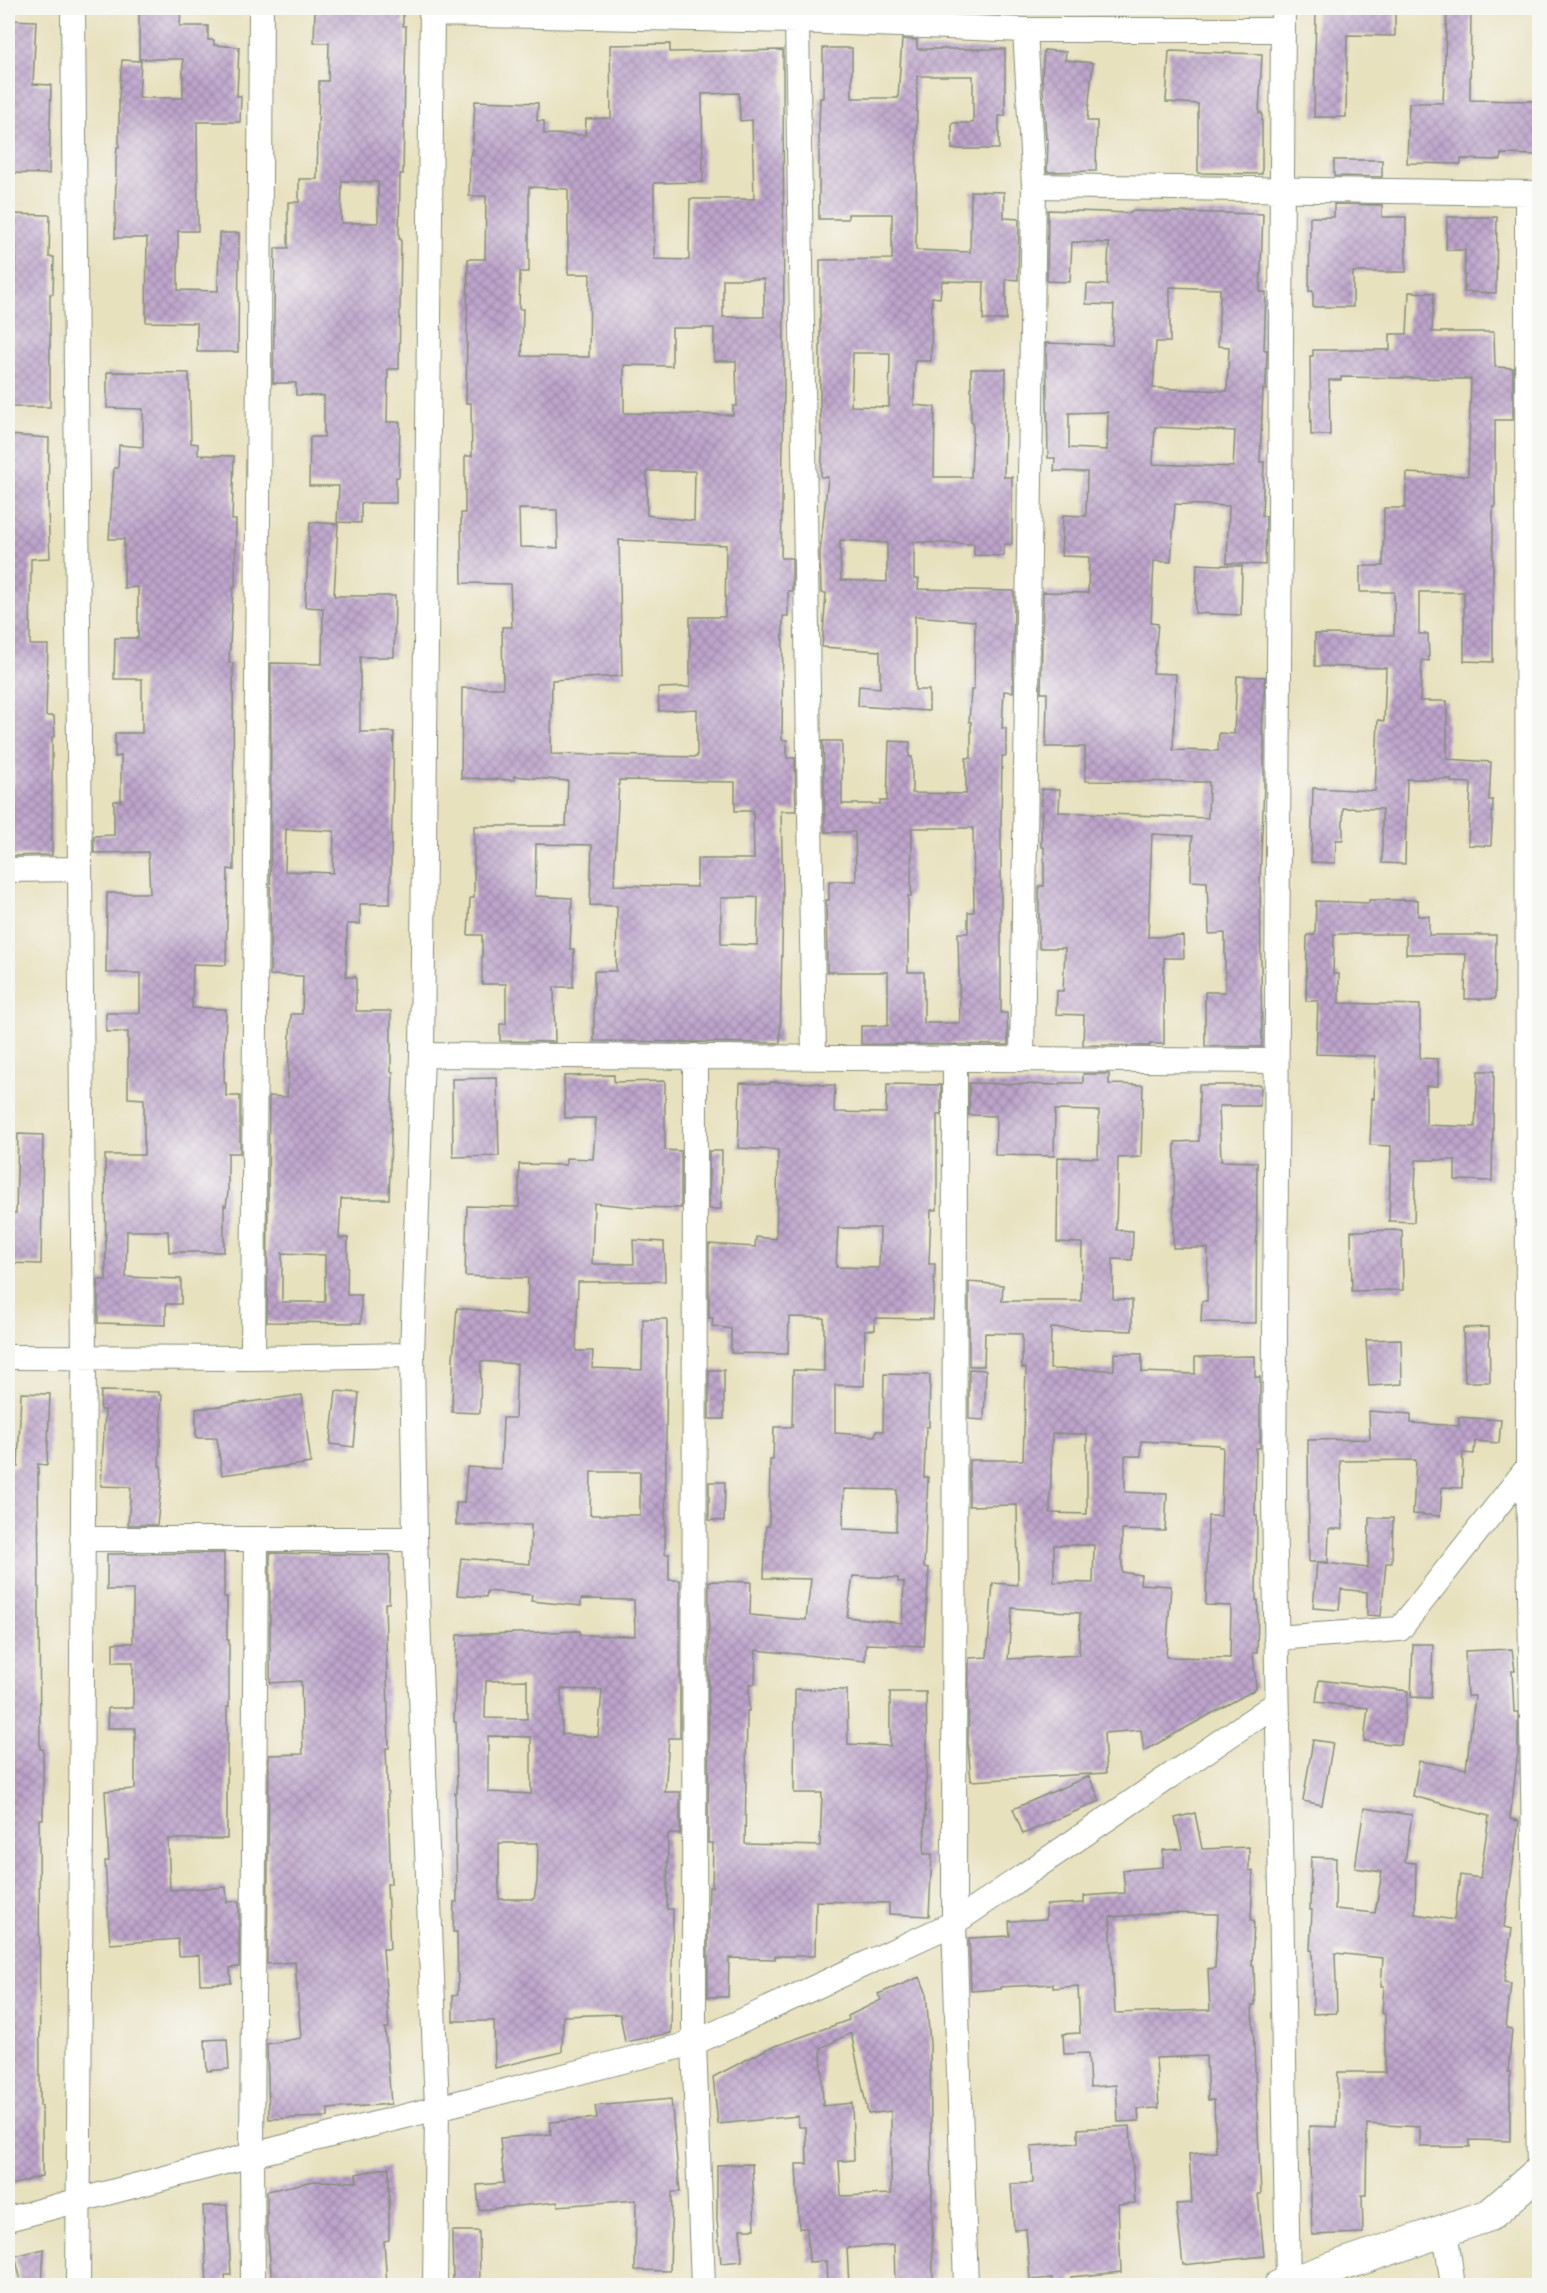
<svg xmlns="http://www.w3.org/2000/svg" width="1547" height="2293" viewBox="0 0 1547 2293" font-family="Delius,sans-serif">
<style>
.building{fill:url(#building-cross-hatch);fill-rule:evenodd}
.lines{fill:none;stroke-linecap:round;stroke-linejoin:round}
.minor-casing{stroke:#848f79;stroke-width:26}
.major-casing{stroke:#848f79;stroke-width:34}
.minor{stroke:#fff;stroke-width:24}
.major{stroke:#fff;stroke-width:32}
</style>
<defs>
<pattern id="building-cross-hatch" width="8" height="8" patternUnits="userSpaceOnUse" patternTransform="scale(1.5)"><rect width="8" height="8" fill="#bea4cc"/><path d="M0 0l8 8M0 8l8-8" fill="none" stroke="#9a87a6"/></pattern>
</defs>
<rect width="100%" height="100%" fill="#f6f6f2"/>
<filter id="ink" filterUnits="userSpaceOnUse"><feTurbulence type="fractalNoise" baseFrequency=".0167" numOctaves="2"/><feDisplacementMap in="SourceGraphic" scale="12" xChannelSelector="R" yChannelSelector="G"/><feConvolveMatrix kernelMatrix="1 2 1 2 8 2 1 2 1" color-interpolation-filters="sRGB"/></filter>
<filter id="wash" filterUnits="userSpaceOnUse"><feTurbulence type="fractalNoise" baseFrequency=".008" numOctaves="4" result="noise"/><feDisplacementMap in="SourceGraphic" scale="24" xChannelSelector="R" yChannelSelector="G"/><feGaussianBlur stdDeviation="1.35" result="paint"/><feColorMatrix in="noise" values="0 0 0 0 0 0 0 0 0 0 0 0 0 0 0 0 0 1.4 0 .05"/><feComposite in="paint" operator="in"/></filter>
<g filter="url(#wash)">
<rect width="100%" height="100%" fill="#e8e1be"/>
<g id="blocks">
<!-- building -->
<path class="building" d="M139,8H181L180,26H208V40H214V45L239,47L237,96H241L240,122H197L198,231H178V290L218,291L219,233H239L238,352H197V323L146,322L147,238H115L116,161L117,147H119V97L122,60L141,61L139,98H183V59H139Z
M315,8H403V26H406L403,174H400L399,239H401L399,369H388L387,422H400L399,477H396V503H361V523L337,522L339,486H309L310,437H324V396L296,395V383H273L275,248H288V202H299V179H317L319,81H328L329,43H314ZM342,181L378,182V223H341Z
M1316,8H1395V36L1347,35L1346,117H1314Z
M1447,8H1471L1470,100L1539,101V155L1501,154V160L1461,159V164L1407,163L1409,103H1443Z
M8,20L36,21L33,84L51,85L49,174L8,173Z
M902,39L917,40V49H1005V116H999V149H952V123H973V76H917L916,250L970,252L971,191L1004,192V218L1019,219L1018,280L1006,279V320H983L984,282L942,281L940,298L932,297L931,361H915L914,405L935,407L934,477H971L973,422H971V369H1006L1004,477H1012V544H1004V556L974,555V544L914,542V579H919L918,589L1014,591L1013,692L1004,691L1002,728H1006V756H1002L1001,825V1013H1007L1008,1045L861,1044V1026H888V972H827L826,900H829V881H856L855,832H825L823,741H842V804H880V801H887L889,741L910,742L909,757H912V793L966,794V758H971V722H969L971,690H974L975,621L915,616V690H929V711L858,706L859,686L880,688V651L822,647L826,593H821L820,553L828,477H821L823,435H821L820,403V260L892,259V214H848V219H819V125L820,98H823V48H852V98H898ZM853,353H890L889,407L851,406ZM840,540L887,543V582L841,580ZM912,828H973L974,912H968V933H958L960,1023H924V972H908V896H911Z
M670,44V52L783,50L784,388L781,558H792V591H788V616H783L782,740H787V758H795L796,811H781L783,896L780,1043L594,1041V971H616L617,906L590,905L592,845L536,844L535,896L572,898L570,949H574L573,987H554L555,1042L500,1041V1024H506V984H482V935H468L470,898H474V826H566L568,781L514,776V780L461,778L462,688H503L502,627H512L510,584L462,583L461,513H465V456H472L471,403H466L468,259H485L486,196H469L470,155H472L475,101L538,103L537,121H544V134L585,135L586,119L611,118L610,45ZM739,93L740,121L752,120L754,199H690L689,260L654,259V183L703,182L702,94ZM529,187L568,189V274H590L589,357L522,356L523,309H519L520,272H529ZM723,279H764V317H723ZM672,328H714V361H736L737,406H733V415L624,413V365L672,366ZM647,471H695L694,521L647,515ZM519,509L557,510L558,548L520,547ZM619,540L726,545L725,617H690V687L658,688L659,711L697,709V757L551,754L552,680L622,676ZM619,780L735,782V811H753L754,859H697V887L614,885ZM758,897L757,945L721,944V898Z
M1044,50L1066,52L1065,60L1093,63L1087,121H1097L1096,171L1047,172L1048,139H1046L1042,75Z
M1169,51L1262,54L1259,113H1262V174L1198,173V104L1166,102Z
M1334,160H1382V177L1334,176Z
M1334,204L1382,205V217H1406V272H1353V307H1313V291H1309L1310,217H1334Z
M1048,210L1131,213V211L1263,214L1260,292H1266L1264,350H1267L1266,385V390L1263,389L1260,462H1264L1262,516H1266L1265,565L1227,563L1229,506L1175,504L1171,562L1154,561L1151,623L1158,624L1153,673L1176,674L1173,750L1218,751L1219,733L1234,734L1237,676L1265,677L1262,735H1264V785L1260,881L1262,1047L1205,1046V992H1225V933L1209,934L1207,882L1191,881L1192,836L1152,834L1148,937L1183,936L1184,958H1164V1044H1150V1046L1083,1045L1084,1015L1056,1014L1057,991H1063L1065,948H1039V886H1044V847H1041L1042,789L1060,790L1059,812L1208,818L1209,782L1085,781V747H1046L1047,693H1041L1043,592L1088,593L1089,557L1061,556L1063,515L1086,516L1087,472L1054,471L1055,458H1048L1046,343L1112,345L1114,305L1086,304L1087,284L1107,285L1109,243L1072,242L1070,282L1047,281ZM1170,287L1220,289L1218,346L1229,347L1227,391L1153,388L1156,342H1170ZM1108,412L1107,450L1069,448V413ZM1155,427L1235,431L1233,467L1153,464Z
M8,214L50,215L49,257H54L53,294H50V407H8V295H14L16,242H8Z
M1447,217H1497L1496,293L1464,292L1465,250H1446Z
M1409,292L1434,293L1432,332H1494L1495,367L1513,368V420H1495V507H1493V662L1464,661V592H1419V634H1428L1429,661L1422,660L1420,701H1447V759L1491,762L1489,800H1493L1491,846L1468,845L1471,783L1451,782V779H1407L1405,864L1382,863V809L1343,808V840H1336L1335,863L1311,862L1313,788L1375,791L1378,720L1384,721L1386,668L1315,666V634L1394,635V592H1360V566H1383L1384,508H1405L1407,473L1468,476L1471,379L1341,377V380H1329L1330,435H1311L1310,356H1313V350H1390V334H1407Z
M107,372L189,373L191,443L198,444V455L234,456L232,520H236L235,588H233L229,663H233L234,870L228,869L226,965L193,964L192,1008L226,1009L224,1083H226V1096H240V1153H228V1192L226,1206L224,1205V1252H169L168,1231H127L126,1277L181,1279V1304H166V1325L98,1323V1280H106L105,1155H144V1099L128,1098V1032H106V1013H140V973H106L107,893H150L148,852L94,853V836L114,835V801H121V756L115,757V733H142V679H114L115,638H138V587L124,588V539H109L114,468H118L119,445L143,447V409L107,408Z
M9,435L49,438L48,509L50,558L31,559L30,645H48L46,716H54L55,736L52,737V855L8,856V784H14L13,737H8V588H13L8,485Z
M310,522L338,524L334,596H395L394,657H360V732H394L390,904H360V924H347L346,977H356V1011H391V1072H393L389,1199H341L339,1238H348L347,1295H361V1323L267,1322L269,1096L287,1097L291,1014H302L303,976L270,975L271,663L322,664L323,608L305,607ZM286,829L334,831L333,873L285,871ZM282,1253L325,1255V1302H282Z
M1197,564L1242,566L1241,615L1195,613Z
M1369,900H1418V916H1429V935H1496L1495,999H1465L1466,954H1406V934H1334L1333,974H1339V1003L1420,1005V1058L1438,1059V1086H1426V1125L1475,1127L1478,1071H1494L1492,1181L1455,1180V1160H1416L1414,1222L1389,1221L1391,1146L1370,1145L1372,1098L1374,1099L1375,1056L1316,1054L1318,1001H1306L1307,935H1315L1316,901L1369,903Z
M1083,1074H1109V1084L1143,1085L1141,1157L1118,1158L1116,1230L1133,1231L1132,1260L1113,1259V1299L1132,1300V1331L1051,1328L1050,1369L1114,1370V1353L1142,1354V1372L1195,1374V1357L1255,1356V1377H1260V1448H1256L1255,1516H1257L1256,1600H1258L1257,1653H1253L1256,1689L1144,1751L1141,1730L1104,1733L1106,1773L971,1781L968,1745L969,1658L987,1657L993,1583L1018,1585L1017,1505L969,1506V1460H1023L1026,1368H1022V1334L985,1333L984,1366H969V1282L1003,1285L1002,1301H1081L1082,1243L1057,1242L1058,1157L1098,1158L1099,1111L1055,1110L1054,1156L995,1155L996,1116L969,1115V1083L1060,1085V1083H1083ZM1052,1433L1087,1434V1514L1050,1513ZM1141,1441L1219,1445V1447H1223L1221,1516H1208L1206,1605L1231,1606L1230,1658L1166,1657L1171,1586L1140,1584L1141,1575L1122,1572V1530L1165,1531L1167,1494L1125,1492V1456H1141ZM1054,1545H1094L1093,1583L1054,1582ZM1012,1608L1080,1613L1079,1655L1008,1659Z
M614,1075V1082L665,1081V1150L681,1151V1208L633,1207L594,1203L592,1264H634L633,1240L664,1242L665,1281L578,1282L576,1351H593L592,1368L642,1370L643,1319H667L665,1554H669V1580H680V1738H669L665,1792H680V1834H668L667,1909H673L671,2033L625,2042L620,2014L563,2016L562,2052L495,2068L494,2021H453V1995L458,1994L457,1932H453L454,1902H457L455,1793H457L456,1722H454L457,1635L580,1631V1635L635,1636L634,1600L581,1599V1606L531,1601L532,1595L487,1591L486,1597L457,1595L461,1558L530,1564L531,1525H456V1503H464L467,1467L501,1469L503,1418H515L517,1364L481,1361L480,1413L452,1412L453,1359L457,1308L527,1315L528,1278L465,1276L467,1206L519,1207V1164L566,1165V1158L593,1159L596,1118H565L564,1076ZM591,1472H640V1515H590ZM527,1680V1719L485,1718L486,1681ZM561,1689L602,1690L598,1737L562,1734ZM488,1736L531,1737V1794L488,1792ZM499,1843H538L537,1882L534,1899H499Z
M497,1078L499,1156L453,1157L452,1079Z
M770,1082L820,1083V1085H835L834,1112L886,1113L887,1084L941,1085V1115H937V1210H931L929,1264H935L933,1319L875,1318V1330H865L864,1386L835,1385V1433L875,1436L876,1431H883L884,1374L930,1375L929,1427H926L924,1477H928L924,1567L929,1568L924,1646L866,1644L865,1661L756,1650L755,1684H749V1711H747L745,1844L820,1846L822,1793H794L795,1689L847,1690L848,1744L890,1746V1692H926L927,1747L924,1854H932L929,1916L889,1914V1903L816,1901L815,1956H775V1959L729,1958L728,1997H708V1914L709,1887H712L713,1843H708L709,1581L751,1582L750,1615L806,1620L811,1579L764,1578L766,1526H769L770,1460H773L774,1427H792L793,1370L824,1371V1318L789,1317L788,1354L731,1353V1329L712,1326L713,1318H709V1244L755,1247L756,1237L776,1239L778,1150L738,1148L740,1083L770,1084ZM838,1228H880L879,1268L836,1267ZM844,1489L897,1490L896,1531L843,1529ZM853,1576L898,1578V1582H904L902,1623L847,1617Z
M1199,1085H1261L1260,1106H1219L1221,1161L1257,1162L1256,1323L1201,1322L1202,1301H1207L1208,1248H1173L1175,1142L1199,1141Z
M18,1134L43,1135L41,1264L8,1263V1212L16,1213Z
M709,1151H722L721,1209H709Z
M1402,1230L1403,1290L1352,1291L1351,1231Z
M1489,1327L1490,1382H1465L1463,1328Z
M1401,1339L1402,1384L1369,1386L1366,1340Z
M969,1369L986,1370L984,1420L969,1419Z
M709,1370H724V1419H709Z
M101,1391L159,1392V1395H162L159,1466H161L162,1480L157,1525H128L131,1487L101,1486L105,1410H100Z
M336,1391L359,1393L354,1447L330,1444Z
M21,1393L50,1394L47,1465L38,1464L40,1749H43V1819H39L40,2106H42V2176L8,2186V1961H10V1905H8V1467H18Z
M302,1395L311,1463L222,1475L217,1438H196V1409Z
M1369,1411L1411,1414V1423L1459,1426V1417L1501,1420L1499,1443L1475,1441L1474,1454L1463,1453L1462,1488L1442,1487L1440,1516L1413,1514L1416,1460L1340,1461L1343,1529H1329L1328,1562H1309L1308,1440L1370,1439Z
M709,1482H725L724,1521L709,1520Z
M1369,1518H1393L1392,1563H1386L1381,1616L1367,1615V1592L1341,1589L1339,1610L1313,1608L1317,1562L1368,1568Z
M224,1553V1597H227V1640H229V1707H227V1839H168L170,1890L226,1887L227,1902L239,1901V1967L230,1968L231,1983L200,1984L199,1955L179,1956L178,1939L110,1944L105,1861H109L105,1791L135,1789V1728H107L108,1708H133V1662H113V1643H133V1590H107V1554Z
M270,1553L390,1555L389,1603H385L389,1748H386L391,1884H387L390,1949H383L389,2028H385L391,2104L328,2109V2117L269,2119L267,2044L301,2038L295,1962L267,1964L269,1755L303,1754L301,1681L270,1683Z
M1413,1644H1433L1431,1698L1411,1697Z
M1512,1649L1515,1671H1512L1514,1712H1518V1751L1510,1819L1519,1821L1504,1927L1512,1929L1504,1982L1511,1983L1506,2028L1512,2029L1508,2072H1510V2141L1470,2140V2147H1420V2127L1367,2124L1366,2195H1362L1363,2233L1312,2235L1309,2126L1337,2127L1338,2072H1385V2014L1382,2013L1384,1986H1381L1383,1958L1335,1953L1337,2013L1313,2014L1312,1950H1310L1312,1910H1310L1311,1857L1336,1858L1335,1909L1375,1913L1382,1872L1355,1868L1364,1808L1412,1815L1405,1862L1416,1863L1415,1914L1454,1920L1460,1875L1480,1878L1489,1816L1413,1796L1419,1761L1466,1769L1475,1696H1467L1465,1651Z
M1319,1680L1408,1691L1401,1745L1364,1741L1368,1708L1316,1702Z
M1313,1740L1333,1743L1322,1805L1303,1801Z
M1089,1776L1100,1801L1023,1834L1013,1809Z
M1195,1813L1202,1849L1249,1847V1870L1253,1871L1251,1921H1254L1252,1966H1254L1255,2005H1252L1261,2194H1258L1264,2256L1183,2265L1176,2204L1192,2203L1189,2154L1216,2152L1214,2100H1208L1206,2056L1156,2058L1159,2108L1138,2109L1139,2121L1118,2122L1116,2085L1090,2087L1088,2053L1064,2054L1063,2034L1080,2033L1078,1986L1053,1988V1984L1001,1987V1989L971,1991L969,1938L1010,1936L1009,1921L1046,1919V1905L1084,1903V1896L1125,1893L1123,1870L1163,1867V1850L1182,1849L1175,1818ZM1166,1913L1218,1914L1215,1968L1208,1969L1210,2010L1115,2013L1110,1917Z
M920,1977L926,1992L930,2045L933,2283L895,2284L894,2245L847,2248L849,2286H827L826,2261L809,2262L807,2228H799L796,2164H807L806,2127H799L798,2116L718,2124L713,2077L767,2049L849,2020L848,2016L881,2000L878,1994ZM851,2033L868,2114L891,2111V2194L841,2196L839,2161L854,2160L852,2103L823,2106L821,2048Z
M227,2039L229,2069L207,2071L205,2040Z
M671,2099L680,2192H672L670,2271L635,2270L636,2200L558,2206L557,2202L479,2210L477,2185L504,2183L500,2138L551,2134L550,2122L597,2118L595,2106Z
M1130,2126L1135,2203L1118,2204L1121,2272L1071,2277L1072,2286H1053L1052,2278L1030,2280L1026,2229L1014,2230L1011,2184L1033,2183L1031,2146L1078,2143V2129Z
M752,2164L755,2229H740L742,2261L721,2263L717,2219V2165Z
M389,2167V2240L384,2241L387,2286H300V2279L272,2282L267,2226V2191L314,2181L357,2182L356,2174Z
M227,2205L231,2275H225L226,2286H207L203,2206Z
M452,2231H479L480,2281L453,2282Z
M44,2249L42,2286H22L15,2256Z"/>
</g>
</g>
<g filter="url(#ink)">
<use href="#blocks" fill-opacity="0" stroke="#848f79" stroke-width="1.5"/>
<g class="lines">
<!-- minor casing -->
<g class="minor-casing">
<path id="minor" d="M73,8L84,1357L78,2286
M432,8L422,1055L412,1355L415,1539L437,2108L435,2286
M1283,8L1274,1500L1288,2284
M431,14L797,21L1025,30H1283
M797,21L814,1057
M1034,186L1540,193
M1527,193L1528,1468L1539,2171
M8,870L79,869
M422,1055L1276,1061
M695,1056L694,2043L703,2286
M955,1058L954,1923L966,2286
M1022,1059L1034,186L1025,30
M8,1357L253,1358L412,1355
M253,1358L261,8
M82,1539H415
M1276,1638L1400,1629L1532,1462
M8,2219L252,2155L694,2043L954,1923L1277,1703
M1445,2230L1453,2286
M253,2286L252,2155L256,1539"/>
</g>
<!-- major casing -->
<g class="major-casing">
<path id="major" d="M1280,2286L1490,2215L1540,2171"/>
</g>
<!-- minor -->
<use href="#minor" class="minor"/>
<!-- major -->
<use href="#major" class="major"/>
</g>
</g>
<!-- margin -->
<rect width="1547" height="2293" fill="none" stroke="#f6f6f2" stroke-width="30"/>
</svg>
